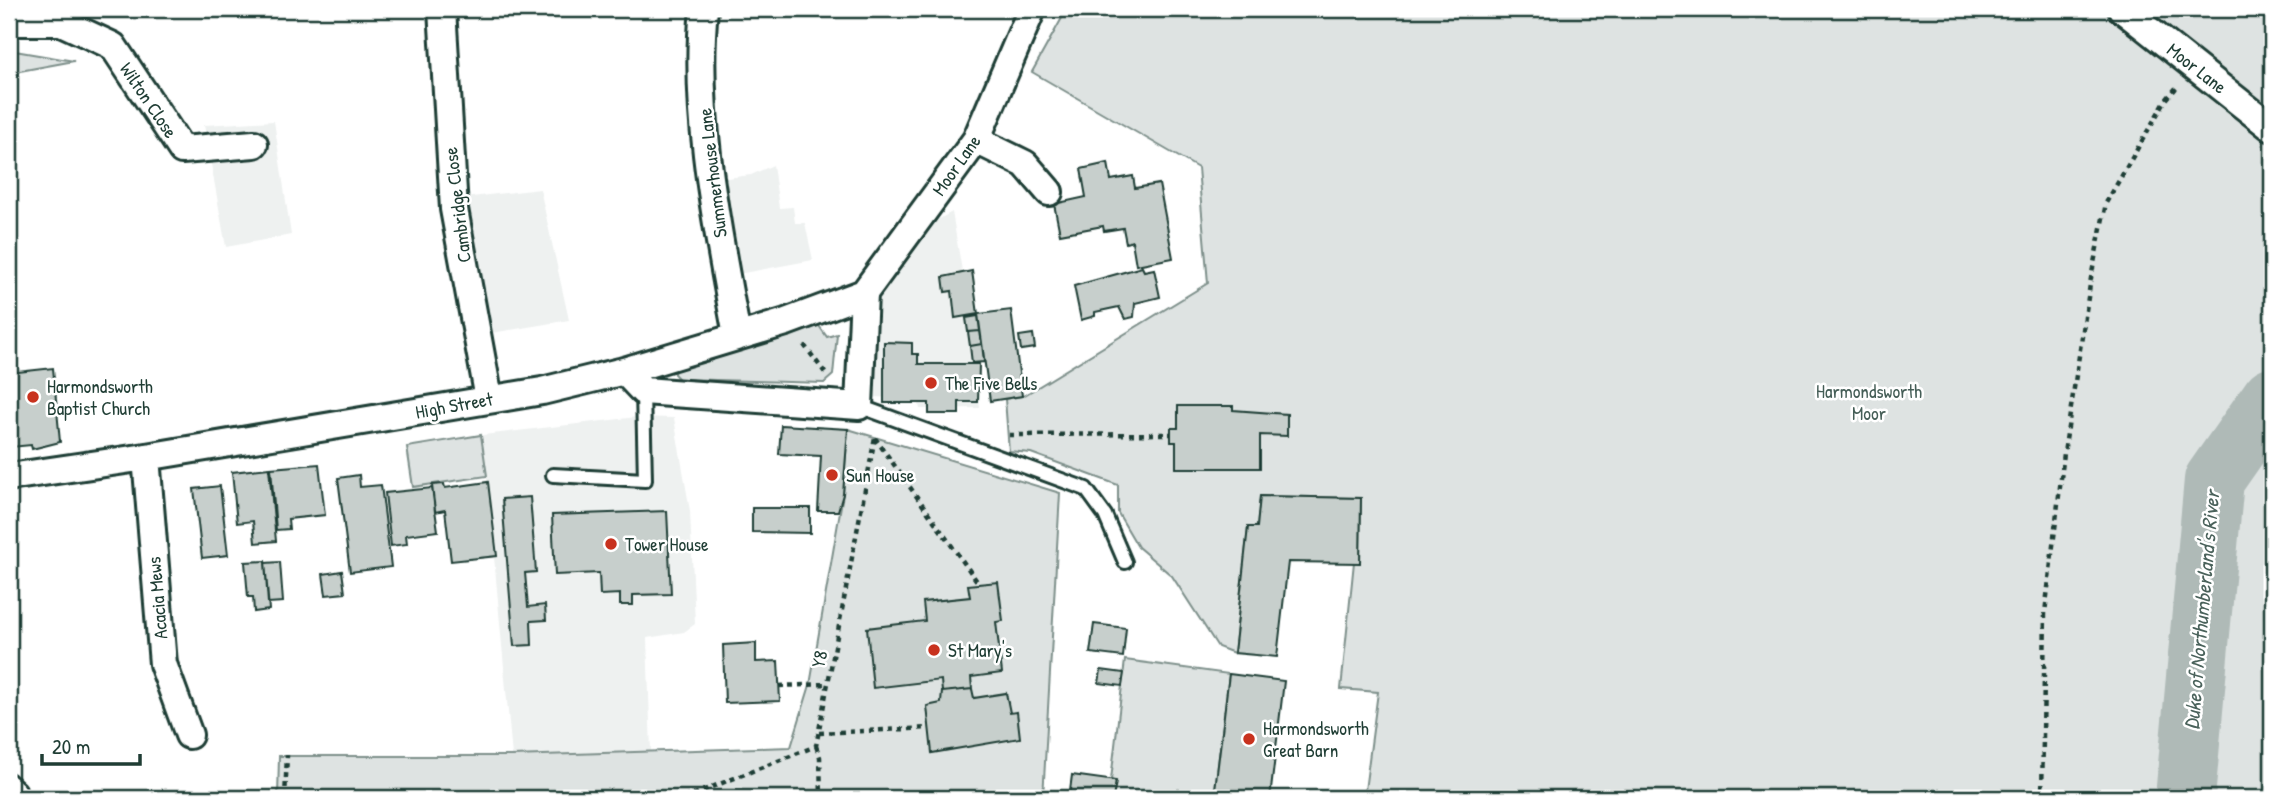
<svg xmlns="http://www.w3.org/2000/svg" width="2281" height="807" viewBox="0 0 2281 807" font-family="'Patrick Hand',sans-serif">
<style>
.built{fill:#eef1f0}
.green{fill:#dee3e2;stroke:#7e908b;stroke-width:2}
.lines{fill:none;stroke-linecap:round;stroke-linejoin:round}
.river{stroke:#afbab7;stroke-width:60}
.building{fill:#c7cfcc;stroke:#1f3d34;stroke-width:2}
.lane-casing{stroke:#1f3d34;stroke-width:18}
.street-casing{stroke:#1f3d34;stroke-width:32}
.path{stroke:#1f3d34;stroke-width:4.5;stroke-dasharray:5 5;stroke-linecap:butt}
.lane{stroke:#fff;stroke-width:12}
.street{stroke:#fff;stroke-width:26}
.poi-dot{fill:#c8321e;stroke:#fff;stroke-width:2.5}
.labels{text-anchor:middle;stroke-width:5;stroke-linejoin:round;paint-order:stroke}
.street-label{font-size:19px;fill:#1f3d34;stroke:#fff}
.poi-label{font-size:19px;fill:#1f3d34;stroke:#fff;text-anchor:start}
.park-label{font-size:19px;fill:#455e57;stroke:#fff}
.water-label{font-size:21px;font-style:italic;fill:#4a625b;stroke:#fff}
</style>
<rect width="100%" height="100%" fill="#fff"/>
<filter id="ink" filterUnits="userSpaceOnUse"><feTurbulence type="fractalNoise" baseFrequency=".0143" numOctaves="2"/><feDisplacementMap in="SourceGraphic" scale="14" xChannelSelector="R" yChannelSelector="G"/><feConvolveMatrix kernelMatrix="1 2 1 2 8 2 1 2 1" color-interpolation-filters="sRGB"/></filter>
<g filter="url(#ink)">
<!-- built -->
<path class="built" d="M274,121L291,235L226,247L204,125Z
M773,165L779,208L793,207L795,223H805L813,260L727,276L719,179L751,175Z
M540,189L569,320L486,334L463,198Z
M952,212L969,312L980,408L920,409L918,399L872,397L881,280L912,234Z
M637,417L674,418L690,511L695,624L684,632L647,638L651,751L512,756L483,435Z"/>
<!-- green -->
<path class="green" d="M1067,9H2100L2272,137V798H1364L1378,692L1341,689L1354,562H1360L1361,498L1260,496L1257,527L1248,528L1234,653L1218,647L1172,576L1138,547L1118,513V485L1031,453L1009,451L1005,399L1023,396L1208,283L1198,168L1032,72Z
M2143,9H2272V111Z
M9,50L74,61L9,73Z
M817,323L827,337L837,334L833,375L824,383L679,379L674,374L675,366Z
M848,429L1060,493L1043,798H278L279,756H512L791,747L810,685L843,494Z
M481,435L487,476L413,487L407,447Z
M1125,660L1229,674L1214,798H1113L1116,782L1111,780Z"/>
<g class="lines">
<!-- river -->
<path class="river" d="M2185,798L2214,480L2272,397"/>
</g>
<!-- building -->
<path class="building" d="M1108,163L1111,180L1133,176L1135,188L1159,184L1173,258L1136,265L1132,241L1126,243L1123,228L1104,231L1103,226L1060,234L1054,204L1086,197L1081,169Z
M1142,267L1144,271L1154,269L1160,297L1135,303L1134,317L1125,319L1119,307L1095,312V316L1081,320L1074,286Z
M972,271L978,314L955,318L952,291L945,292L943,277Z
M1011,310L1022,396L990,401L978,314Z
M978,316L980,331L968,332L966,318Z
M980,331L982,344L970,346L968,332Z
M1033,334L1035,348L1021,350L1019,336Z
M884,342L912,343V354H918V364H979L978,402H959V414H929V403H884Z
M982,344L984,362L972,363L970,346Z
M53,368L60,442L32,449L31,445L11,447L9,373Z
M1178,406H1233V410L1287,414V436L1260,435V468H1176V442H1171V428H1178Z
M781,425L848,429L843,494L838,511H818L821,456L779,454Z
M319,464L325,515L288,519L289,529L276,530L271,468Z
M269,468L276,541L255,543L253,521L237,523L232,472Z
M359,475L360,487L381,485L391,567L350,572L338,478Z
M488,482L497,556L451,561L445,510L435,512L432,485L444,484L445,488Z
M220,486L228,555L202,558L194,489Z
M432,488L438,531L406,535L407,544L391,546L385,493Z
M1260,496L1361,498L1360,563L1288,562L1277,657L1234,653L1248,527H1257Z
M530,497L536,572L525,573L528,607L545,605L546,620L531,621L532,645L514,646L502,499Z
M752,508H810V533L752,532Z
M667,511L671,594L633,595V605H620V594L600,595L599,573L555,575L552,515Z
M265,561L269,610L254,612L253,597H248L245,562Z
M280,562L283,602L268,603L265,563Z
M342,571L345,593L326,595L323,574Z
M998,582L1003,621L996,622L1002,673L971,677L972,689L942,692L941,680L873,688L867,628L925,621L923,602L970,597L968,585Z
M1094,624L1126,628L1123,657L1090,653Z
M756,643V662L778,661L780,701L725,703L723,645Z
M1101,670L1124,673L1122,686L1099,683Z
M1229,674L1284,681L1270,798H1214Z
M972,689L974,698L1006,693L1010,713L1017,712L1020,738L932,753L927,706L941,703L942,692Z
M1072,775L1116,781L1113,798H1069Z"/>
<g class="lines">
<!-- lane casing -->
<g class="lane-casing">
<path id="lane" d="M859,406L1086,489L1105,515L1125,562
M553,475L645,480L643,391
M9,780L19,789"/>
</g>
<!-- street casing -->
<g class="street-casing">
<path id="street" d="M442,9L454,209L489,399
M704,9C693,115 718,231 737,336
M2122,9L2272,128
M9,22H61L113,46L182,150L254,144
M976,140L1025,164L1049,192
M624,371L643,391L859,406L864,293
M146,457L163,664L189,735
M9,477L146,457L542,391L624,371L786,322L864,293L976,140L1032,9"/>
</g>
<!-- path -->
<path class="path" d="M804,345L826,374
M1009,435L1171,434
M875,438L979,584
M779,686L828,684
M819,733L929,728
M816,746L820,757L821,798
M285,798L287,755
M684,798L816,746L875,437
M2042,798L2045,613L2064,453L2091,278L2106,203L2165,101L2176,88"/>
<!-- lane -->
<use href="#lane" class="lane"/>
<!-- street -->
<use href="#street" class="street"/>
</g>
</g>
<!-- markers -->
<g class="poi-dot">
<circle cx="931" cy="383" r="7"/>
<circle cx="33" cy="397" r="7"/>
<circle cx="832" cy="475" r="7"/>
<circle cx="611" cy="544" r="7"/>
<circle cx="934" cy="650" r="7"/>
<circle cx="1249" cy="739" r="7"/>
</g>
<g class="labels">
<!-- street labels -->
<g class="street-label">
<text transform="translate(2197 68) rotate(38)" y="7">Moor Lane</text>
<text transform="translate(149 100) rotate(56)" y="7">Wilton Close</text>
<text transform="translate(956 165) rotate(-55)" y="7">Moor Lane</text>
<text transform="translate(712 173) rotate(-97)" y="7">Summerhouse Lane</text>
<text transform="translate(457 205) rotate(-97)" y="7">Cambridge Close</text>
<text transform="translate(454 405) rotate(-10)" y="7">High Street</text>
<text transform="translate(157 598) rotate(-95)" y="7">Acacia Mews</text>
<text transform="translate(819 659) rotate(-79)" y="7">Y8</text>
</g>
<!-- poi labels -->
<g class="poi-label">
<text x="945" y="390">The Five Bells</text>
<text x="47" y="393">Harmondsworth<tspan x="47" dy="22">Baptist Church</tspan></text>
<text x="846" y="482">Sun House</text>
<text x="625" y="551">Tower House</text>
<text x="948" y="657">St Mary's</text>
<text x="1263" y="735">Harmondsworth<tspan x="1263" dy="22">Great Barn</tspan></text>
</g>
<!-- park labels -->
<g class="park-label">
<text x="1869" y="398">Harmondsworth<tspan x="1869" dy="22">Moor</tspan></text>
</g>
<!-- water labels -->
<g class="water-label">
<text transform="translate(2202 610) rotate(-85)" y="7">Duke of Northumberland's River</text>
</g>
</g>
<!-- margin -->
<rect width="2281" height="807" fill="none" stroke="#fff" stroke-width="35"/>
<rect x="18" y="18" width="2246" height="772" fill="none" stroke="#1f3d34" stroke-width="2.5" filter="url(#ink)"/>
<!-- scale -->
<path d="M42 754v10h98v-10" fill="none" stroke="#1f3d34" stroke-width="3.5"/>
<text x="52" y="754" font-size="21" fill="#1f3d34" stroke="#ffffff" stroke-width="5" paint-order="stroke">20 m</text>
</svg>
